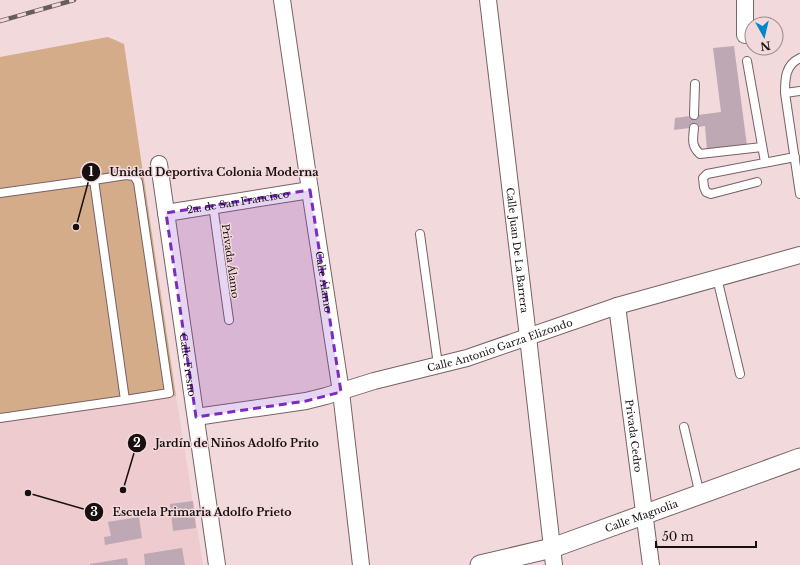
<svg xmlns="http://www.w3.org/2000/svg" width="800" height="565" viewBox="0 0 800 565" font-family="'Libre Baskerville',serif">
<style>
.built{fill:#edcbce}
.green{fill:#d4ac89}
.building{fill:#bda8b3}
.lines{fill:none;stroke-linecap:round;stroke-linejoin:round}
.service-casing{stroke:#786264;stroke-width:10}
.minor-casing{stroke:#786264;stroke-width:18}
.tertiary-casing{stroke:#786264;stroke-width:21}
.service{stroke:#fff;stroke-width:8}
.minor{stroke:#fff;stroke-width:16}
.tertiary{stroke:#fff;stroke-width:19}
.rail-casing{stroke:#6a5c5d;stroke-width:4.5}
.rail{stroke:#f2d9db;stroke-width:3;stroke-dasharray:9;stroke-linecap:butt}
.marked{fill:#7b2cbf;fill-opacity:0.2;stroke:#7b2cbf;stroke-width:3;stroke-dasharray:8 5;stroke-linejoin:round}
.labels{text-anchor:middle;stroke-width:3;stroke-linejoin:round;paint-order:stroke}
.street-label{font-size:10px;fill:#181010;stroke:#f2d9db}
.leader{fill:none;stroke:#181010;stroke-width:1.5}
.callout-dot{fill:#181010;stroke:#f2d9db;stroke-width:1.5}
.mark-label{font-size:12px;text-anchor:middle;font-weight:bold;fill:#fff}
.callout-label{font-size:11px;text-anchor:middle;font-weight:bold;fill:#181010;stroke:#f2d9db;stroke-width:3;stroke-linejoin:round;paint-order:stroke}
</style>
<rect width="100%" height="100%" fill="#f2d9db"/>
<!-- built -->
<path class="built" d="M176,396L203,565H0V421Z"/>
<!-- green -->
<path class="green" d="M108,37L124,44L176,396L0,421V57Z"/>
<!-- building -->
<path class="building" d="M734,46L747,146L707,150L705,126L674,130L675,118L721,112L713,48Z
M193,501L196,528L173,531L170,504Z
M139,517L142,538L105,545L104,537L111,536L108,522Z
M182,548L185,565H145L144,554Z
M127,558L128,565H90V564Z"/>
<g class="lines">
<!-- service casing -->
<g class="service-casing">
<path id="service" d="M800,58C785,65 785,79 785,93L800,194
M747,61L765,162
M785,93L800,91
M694,115L695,84
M694,128C693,139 691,146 700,154L762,147
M757,182L711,194L706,192L704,187L703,178L707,174L795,157
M0,193L94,180L125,400
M213,205L229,320
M420,234L438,365
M717,278L740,374
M0,418L125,400L169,393L138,182L134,176L126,175L94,180
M684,427L700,495"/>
</g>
<!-- minor casing -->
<g class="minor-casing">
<g id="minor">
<path id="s1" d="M282,0L310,190L341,392L361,565"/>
<path id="s2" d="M488,0L528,337L554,565"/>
<path d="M745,0V35"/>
<path id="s3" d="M159,164L217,565"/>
<path id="s4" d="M166,213L310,190"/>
<path id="s5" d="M617,306L651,565"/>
<path id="s6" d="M196,417L306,401L326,396L374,381L467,358L617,306L800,255"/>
</g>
</g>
<!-- tertiary casing -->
<g class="tertiary-casing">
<g id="tertiary">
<path id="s7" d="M480,565L552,548L800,458"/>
</g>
</g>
<!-- service -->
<use href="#service" class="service"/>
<!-- minor -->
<use href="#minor" class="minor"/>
<!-- tertiary -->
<use href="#tertiary" class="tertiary"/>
<!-- rail casing -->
<g class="rail-casing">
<path id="rail" d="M0,21L74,0"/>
</g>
<!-- rail -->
<use href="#rail" class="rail"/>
</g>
<!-- marked area -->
<path class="marked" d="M310,190L341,392L306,401L196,417L166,213Z"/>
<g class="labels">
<!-- street labels -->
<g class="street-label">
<text dy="4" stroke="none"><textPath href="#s4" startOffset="73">2a. de San Francisco</textPath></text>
<text dy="4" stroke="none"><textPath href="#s2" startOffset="252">Calle Juan De La Barrera</textPath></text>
<text transform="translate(231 261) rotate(82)" y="4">Privada Álamo</text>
<text dy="4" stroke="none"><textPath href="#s1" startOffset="285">Calle Álamo</textPath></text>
<text dy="4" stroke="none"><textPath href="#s6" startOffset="313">Calle Antonio Garza Elizondo</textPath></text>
<text dy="4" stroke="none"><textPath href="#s3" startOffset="203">Calle Fresno</textPath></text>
<text dy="4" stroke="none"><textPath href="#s5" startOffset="131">Privada Cedro</textPath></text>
<text dy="4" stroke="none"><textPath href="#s7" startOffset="169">Calle Magnolia</textPath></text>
</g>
</g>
<!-- callouts -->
<path class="leader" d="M76 227L91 172M123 490L137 443M28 493L94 512"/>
<g class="callout-dot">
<circle cx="76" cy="227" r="4"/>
<circle cx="123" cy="490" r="4"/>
<circle cx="28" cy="493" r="4"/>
<circle cx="91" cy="172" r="10"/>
<circle cx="137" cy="443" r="10"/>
<circle cx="94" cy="512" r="10"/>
</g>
<g class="mark-label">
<text x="91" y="176">1</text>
<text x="137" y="447">2</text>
<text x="94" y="516">3</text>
</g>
<g class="callout-label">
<text x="214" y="176">Unidad Deportiva Colonia Moderna</text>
<text x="237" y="447">Jardín de Niños Adolfo Prito</text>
<text x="202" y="516">Escuela Primaria Adolfo Prieto</text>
</g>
<!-- north arrow -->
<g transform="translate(764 36) rotate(172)"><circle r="19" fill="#f2d9db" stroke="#9b898a"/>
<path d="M0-3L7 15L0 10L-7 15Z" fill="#0185cd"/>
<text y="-6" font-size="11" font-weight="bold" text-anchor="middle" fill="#181010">N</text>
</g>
<!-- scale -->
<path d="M656 541v6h100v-6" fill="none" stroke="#181010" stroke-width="2"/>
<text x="662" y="541" font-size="12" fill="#181010" stroke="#f2d9db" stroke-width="3" paint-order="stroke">50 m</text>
</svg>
